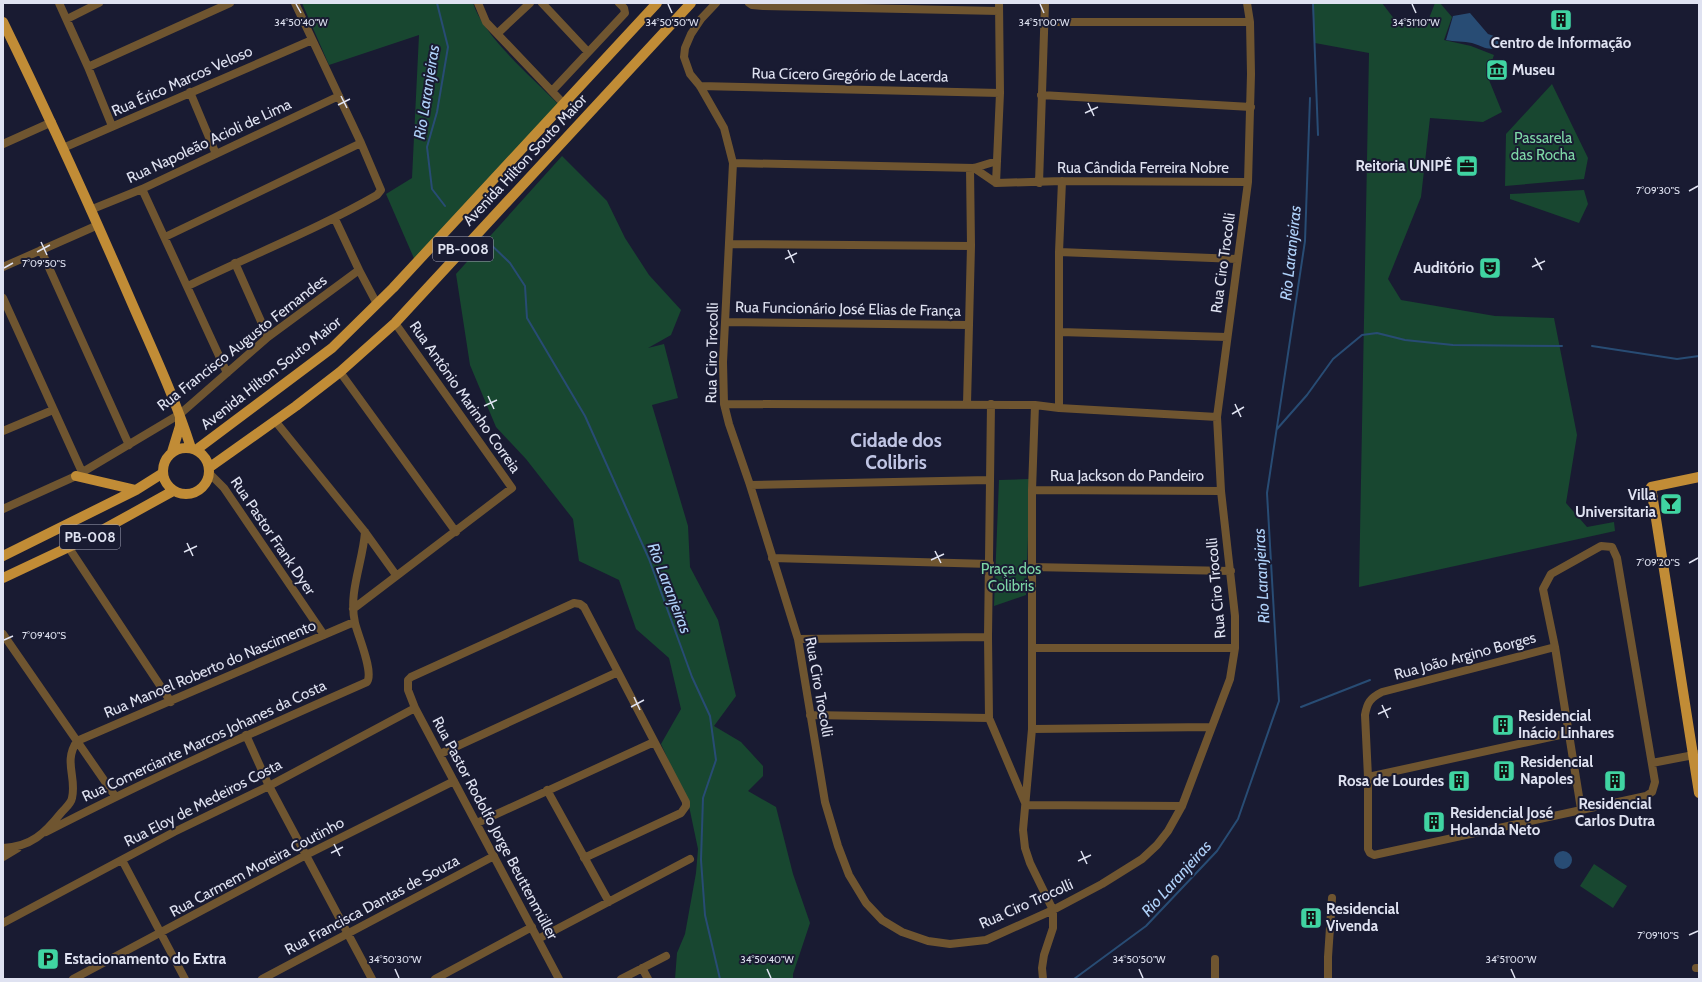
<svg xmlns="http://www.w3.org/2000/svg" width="1702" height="982" viewBox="0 0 1702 982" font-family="Cabin,sans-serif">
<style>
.green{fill:#184730}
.water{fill:#284c74}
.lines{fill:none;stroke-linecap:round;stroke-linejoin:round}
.stream{stroke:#284c74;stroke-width:2}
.minor{stroke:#6f5530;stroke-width:8}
.major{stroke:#c18c36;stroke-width:10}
.ticks{fill:none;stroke:#dfe2f1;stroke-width:1.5}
.labels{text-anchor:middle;stroke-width:4;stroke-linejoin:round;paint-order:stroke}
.shield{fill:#191b32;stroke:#a4a6b8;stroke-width:1}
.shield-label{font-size:14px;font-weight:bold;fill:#dfe2f1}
.poi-label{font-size:15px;font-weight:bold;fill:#dfe2f1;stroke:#191b32;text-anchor:start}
.street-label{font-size:15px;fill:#dfe2f1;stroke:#191b32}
.park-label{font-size:15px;fill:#7dd6a6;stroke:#191b32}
.water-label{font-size:16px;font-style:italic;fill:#afd1f9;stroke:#191b32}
.district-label{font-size:19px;font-weight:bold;fill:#c0c5e4;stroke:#191b32}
.ticks-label{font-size:10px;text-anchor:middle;fill:#dfe2f1;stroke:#191b32;stroke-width:4;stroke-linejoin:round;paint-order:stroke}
</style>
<rect width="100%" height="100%" fill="#191b32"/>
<!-- green -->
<path class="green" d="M302,3H473C483,36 533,78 558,104L416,263L386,194L412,178L419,35L329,65Z
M1312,3H1382L1395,20L1428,21L1435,3H1440L1452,17L1444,40L1471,46L1494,55L1487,75L1502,112L1483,122L1430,118L1421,197L1388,279L1401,300L1495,316L1554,318L1577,435L1566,503L1587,527L1614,522L1615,531L1359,587L1369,53L1315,43Z
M1552,84L1588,158L1584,179L1505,186L1506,134Z
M562,156L607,201L625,238L649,275L681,310L671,335L648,348L664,344L678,398L652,405L688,526L690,567L718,620L736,696L714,726L741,742L763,766V776L748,791L776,807L793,874L810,923L793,974V979H675L677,953L685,934L696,873L698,849L689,806L661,744L681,709L669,658L636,629L619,580L579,561L573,519L526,459L496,427L470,365L456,274Z
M1584,190L1588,204L1579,223L1510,199V194Z
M1030,479L1026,595L994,606L999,480Z
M1594,864L1627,886L1613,908L1580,886Z"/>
<!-- water -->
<path class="water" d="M1470,13L1488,34L1497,37L1500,48C1483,50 1486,47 1472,43C1464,41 1454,42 1446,40L1453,16Z
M1554 860a9 9 0 1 1 18 0a9 9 0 1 1-18 0Z"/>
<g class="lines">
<!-- stream -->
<path class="stream" d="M437,3L448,47L437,112L427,147L432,189L445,206
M1313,3L1318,135
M483,237L510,263L525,286L527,318L585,416L649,559L692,677L710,716L716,760L703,798L701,860L705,915L720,979
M1592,346L1677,359L1699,356
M1277,429L1307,395L1333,359L1362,335L1377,333L1405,340L1453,345L1562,346
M1301,707L1370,680
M1074,979L1146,926L1217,851L1238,819L1279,701L1267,493L1305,241L1310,98"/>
<!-- minor -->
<path class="minor" d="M59,3L88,67L112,126
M478,3L486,22L563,103
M542,3L588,52
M716,3L701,19L691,34L685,48L684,57L690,74L700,86L724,128L733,163L723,362L724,404L729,424L750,485L798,639L825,802L838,846L849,875L866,903L882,920L902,932L928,941L950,944L986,940L1053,910L1102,884L1142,859L1157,845L1168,831L1182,806L1230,679L1235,648V616L1221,491L1217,417L1248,182L1251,74L1250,22L1247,3
M749,3L752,5L763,6L999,11
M67,19L99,3
M1044,22H1250
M498,33L530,3
M88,67L230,3
M700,86L1000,93
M552,91L625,13L624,8L619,3
M190,92L216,154
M1041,95L1251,107
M3,144L52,122
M63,148L312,40
M733,163L974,168L997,161
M974,168L996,183L1062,181L1248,182
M996,183L1000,93L999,3
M1039,183L1045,3
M142,189L227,373
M90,210L142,189L339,96
M165,237L361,143
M730,244L971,246
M41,250L129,445
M1059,252L1237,259
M235,263L268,337
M3,267L98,225
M359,270L377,304
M188,286C251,255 316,230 377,195L381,190L361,143L295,3
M3,298L82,472
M726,322L969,325
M1060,332L1227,337
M340,372L456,532
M724,404L1035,405L1059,408L1217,417
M967,404L971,246L970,168
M991,404L988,637L989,718L1026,805L1182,806
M1035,405L1032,490V729L1023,830L1025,848L1030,863L1053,910V928L1044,955L1042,968L1043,979
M1059,408V252L1062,181
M276,422L365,532L396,575
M3,431L53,410
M210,474L224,488L324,635
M750,485L989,480
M1032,490L1221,491
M3,509L76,476L180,414L268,337L359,270L335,219
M69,548L171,702
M772,558L990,564
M1031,567L1231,571
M353,609L512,488L395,323
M3,634L115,796
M798,639L988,637
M1555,647L1382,692C1370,698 1367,703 1365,715L1368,777V849L1370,853L1374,855L1646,796L1652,792L1655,782L1617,558L1612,547L1601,546L1551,574L1543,589L1555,647L1581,809
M1033,648H1235
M810,715L989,718
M1032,729L1211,727
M246,735L269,786L372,979
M77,741L354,622
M440,754L618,672
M1652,763L1699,754
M1368,777L1569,733
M547,790L609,902
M477,823L654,742
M46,832C151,778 258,730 367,682C374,672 358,636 355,623C348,592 363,562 365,532
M3,848C31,847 45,833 61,813C65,808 71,804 72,798C77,777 63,762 77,741
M3,857L18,848
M122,860L185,979
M3,923L174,832L269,786L415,708
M538,939L690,859
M642,968L648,979
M1696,968H1699
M73,979L306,855L454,781
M262,979L494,856
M435,979L532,927
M559,979L415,708L408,690V680L411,677L574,603L580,604L584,607L686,802V806L681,813L584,858
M621,979L666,956
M1215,979V959
M1328,979V957L1332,898"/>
<!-- major -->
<path class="major" d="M3,22C47,112 88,202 128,294C150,345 174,395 191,448
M163 471a23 23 0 1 1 46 0a23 23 0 1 1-46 0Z
M196,450L332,348L393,288L657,3
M172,452L180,426V418
M210,467L296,406L340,372L395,323L691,3
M76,476L136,490
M1699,477L1651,487L1699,793
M3,556L136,490L163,473
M3,578L88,538L173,491"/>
</g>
<!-- ticks -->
<path class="ticks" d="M296,4L301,13M668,4L672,13M1040,4L1044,13M1412,4L1416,13M341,96L347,108M1088,103L1094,116M338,105L350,99M1085,113L1098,107M1689,191L1698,186M41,242L47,255M788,250L794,263M37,252L50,245M1535,258L1542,270M785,259L797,253M1532,267L1545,261M4,268L13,263M488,396L494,409M1235,404L1241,417M484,406L497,400M1232,414L1244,407M187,543L193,556M935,551L941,563M184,552L197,546M931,560L944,554M1689,563L1698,558M4,640L13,636M634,697L640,710M1382,705L1388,718M631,707L644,700M1378,714L1391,708M334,844L340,856M1081,851L1087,864M331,853L343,847M1078,861L1091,855M1689,935L1698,931M395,969L399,978M767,969L771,978M1139,969L1143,978M1511,969L1515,978"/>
<!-- icons -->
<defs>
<g id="building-square" transform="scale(1.15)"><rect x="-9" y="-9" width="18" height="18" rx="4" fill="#40d4a2" stroke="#191b32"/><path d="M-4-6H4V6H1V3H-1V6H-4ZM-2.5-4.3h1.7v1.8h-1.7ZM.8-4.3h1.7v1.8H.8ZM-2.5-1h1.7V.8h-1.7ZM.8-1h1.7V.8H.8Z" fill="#111"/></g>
<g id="museum-square" transform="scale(1.15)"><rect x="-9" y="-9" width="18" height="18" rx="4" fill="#40d4a2" stroke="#191b32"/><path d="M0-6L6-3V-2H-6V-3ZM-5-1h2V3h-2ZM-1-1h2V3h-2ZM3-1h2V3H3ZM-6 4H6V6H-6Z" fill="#111"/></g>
<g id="office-square" transform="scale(1.15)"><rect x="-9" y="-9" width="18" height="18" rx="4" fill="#40d4a2" stroke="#191b32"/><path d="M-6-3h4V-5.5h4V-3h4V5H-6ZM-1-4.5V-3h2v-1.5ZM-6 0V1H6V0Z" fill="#111"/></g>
<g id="theatre-square" transform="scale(1.15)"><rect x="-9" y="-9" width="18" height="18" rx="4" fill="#40d4a2" stroke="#191b32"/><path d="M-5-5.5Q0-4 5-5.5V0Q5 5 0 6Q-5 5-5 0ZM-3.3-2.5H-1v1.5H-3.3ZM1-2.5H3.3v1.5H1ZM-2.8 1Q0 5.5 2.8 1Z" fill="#111"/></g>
<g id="bar-square" transform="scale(1.15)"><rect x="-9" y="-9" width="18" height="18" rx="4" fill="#40d4a2" stroke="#191b32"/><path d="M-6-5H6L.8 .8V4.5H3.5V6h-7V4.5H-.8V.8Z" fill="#111"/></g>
<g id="parking-square" transform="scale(1.15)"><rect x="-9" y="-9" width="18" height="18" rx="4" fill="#40d4a2" stroke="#191b32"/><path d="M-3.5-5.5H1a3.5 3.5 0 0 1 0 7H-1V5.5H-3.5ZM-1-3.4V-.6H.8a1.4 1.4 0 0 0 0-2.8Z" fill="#111"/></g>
</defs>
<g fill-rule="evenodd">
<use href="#building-square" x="1561" y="20"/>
<use href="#museum-square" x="1497" y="70"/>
<use href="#office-square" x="1467" y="166"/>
<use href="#theatre-square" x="1490" y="268"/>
<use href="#bar-square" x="1671" y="504"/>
<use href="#building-square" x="1503" y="725"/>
<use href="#building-square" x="1504" y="771"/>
<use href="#building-square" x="1459" y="781"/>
<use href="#building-square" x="1615" y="781"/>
<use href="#building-square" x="1434" y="822"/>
<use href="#building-square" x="1311" y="918"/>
<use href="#parking-square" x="48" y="959"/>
</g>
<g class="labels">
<!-- shield labels -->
<g class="shield">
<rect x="433" y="237" width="60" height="24" rx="3"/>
<rect x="60" y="525" width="60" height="24" rx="3"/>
</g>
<g class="shield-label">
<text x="463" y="254">PB-008</text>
<text x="90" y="542">PB-008</text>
</g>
<!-- poi labels -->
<g class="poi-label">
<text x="1561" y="48" text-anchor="middle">Centro de Informação</text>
<text x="1512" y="75">Museu</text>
<text x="1452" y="171" text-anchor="end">Reitoria UNIPÊ</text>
<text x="1474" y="273" text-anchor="end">Auditório</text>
<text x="1656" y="500" text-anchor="end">Villa<tspan x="1656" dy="17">Universitaria</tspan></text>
<text x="1518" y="721">Residencial<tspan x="1518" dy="17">Inácio Linhares</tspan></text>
<text x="1520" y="767">Residencial<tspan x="1520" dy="17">Napoles</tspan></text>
<text x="1444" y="786" text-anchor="end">Rosa de Lourdes</text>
<text x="1615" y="809" text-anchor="middle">Residencial<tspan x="1615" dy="17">Carlos Dutra</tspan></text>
<text x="1450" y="818">Residencial José<tspan x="1450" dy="17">Holanda Neto</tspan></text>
<text x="1326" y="914">Residencial<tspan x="1326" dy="17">Vivenda</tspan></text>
<text x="64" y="964">Estacionamento do Extra</text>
</g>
<!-- street labels -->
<g class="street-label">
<text transform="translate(850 75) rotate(1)" y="5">Rua Cícero Gregório de Lacerda</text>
<text transform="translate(182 81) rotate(-24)" y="5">Rua Érico Marcos Veloso</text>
<text transform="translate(209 141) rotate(-25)" y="5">Rua Napoleão Acioli de Lima</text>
<text transform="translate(525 160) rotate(-47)" y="5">Avenida Hilton Souto Maior</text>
<text x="1143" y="173">Rua Cândida Ferreira Nobre</text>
<text transform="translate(1223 263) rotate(-82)" y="5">Rua Ciro Trocolli</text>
<text transform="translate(848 309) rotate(1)" y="5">Rua Funcionário José Elias de França</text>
<text transform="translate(242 343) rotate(-38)" y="5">Rua Francisco Augusto Fernandes</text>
<text transform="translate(712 353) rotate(-89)" y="5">Rua Ciro Trocolli</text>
<text transform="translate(271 373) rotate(-38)" y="5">Avenida Hilton Souto Maior</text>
<text transform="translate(465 397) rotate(55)" y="5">Rua Antônio Marinho Correia</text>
<text x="1127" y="481">Rua Jackson do Pandeiro</text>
<text transform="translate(273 536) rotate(56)" y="5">Rua Pastor Frank Dyer</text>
<text transform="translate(1216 588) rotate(-95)" y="5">Rua Ciro Trocolli</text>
<text transform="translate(1465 656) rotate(-15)" y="5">Rua João Argino Borges</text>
<text transform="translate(210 669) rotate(-23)" y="5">Rua Manoel Roberto do Nascimento</text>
<text transform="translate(819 687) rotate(80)" y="5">Rua Ciro Trocolli</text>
<text transform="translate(204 741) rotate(-25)" y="5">Rua Comerciante Marcos Johanes da Costa</text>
<text transform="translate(203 803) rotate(-27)" y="5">Rua Eloy de Medeiros Costa</text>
<text transform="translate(495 828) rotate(62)" y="5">Rua Pastor Rodolfo Jorge Beuttenmüller</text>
<text transform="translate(257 867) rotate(-28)" y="5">Rua Carmem Moreira Coutinho</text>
<text transform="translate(1026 904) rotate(-24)" y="5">Rua Ciro Trocolli</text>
<text transform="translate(372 905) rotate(-28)" y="5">Rua Francisca Dantas de Souza</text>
</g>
<!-- park labels -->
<g class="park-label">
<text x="1543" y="143">Passarela<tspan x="1543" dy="17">das Rocha</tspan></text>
<text x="1011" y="574">Praça dos<tspan x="1011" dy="17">Colibris</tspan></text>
</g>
<!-- water labels -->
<g class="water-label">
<text transform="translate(426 92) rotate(-81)" y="6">Rio Laranjeiras</text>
<text transform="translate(1290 253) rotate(-84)" y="6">Rio Laranjeiras</text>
<text transform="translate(1261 576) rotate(-93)" y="6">Rio Laranjeiras</text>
<text transform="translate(670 588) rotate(69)" y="6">Rio Laranjeiras</text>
<text transform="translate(1176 878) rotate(-48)" y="6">Rio Laranjeiras</text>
</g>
<!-- district labels -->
<g class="district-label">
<text x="896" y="447">Cidade dos<tspan x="896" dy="22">Colibris</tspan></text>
</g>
</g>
<g class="ticks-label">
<text x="301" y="26">34°50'40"W</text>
<text x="672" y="26">34°50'50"W</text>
<text x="1044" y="26">34°51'00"W</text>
<text x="1416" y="26">34°51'10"W</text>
<text x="1658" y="194">7°09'30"S</text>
<text x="44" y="267">7°09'50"S</text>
<text x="1658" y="566">7°09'20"S</text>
<text x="44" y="639">7°09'40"S</text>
<text x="1658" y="939">7°09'10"S</text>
<text x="395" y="963">34°50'30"W</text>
<text x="767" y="963">34°50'40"W</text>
<text x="1139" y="963">34°50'50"W</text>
<text x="1511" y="963">34°51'00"W</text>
</g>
<!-- border -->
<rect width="1702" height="982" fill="none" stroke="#dfe2f1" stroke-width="8"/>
</svg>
